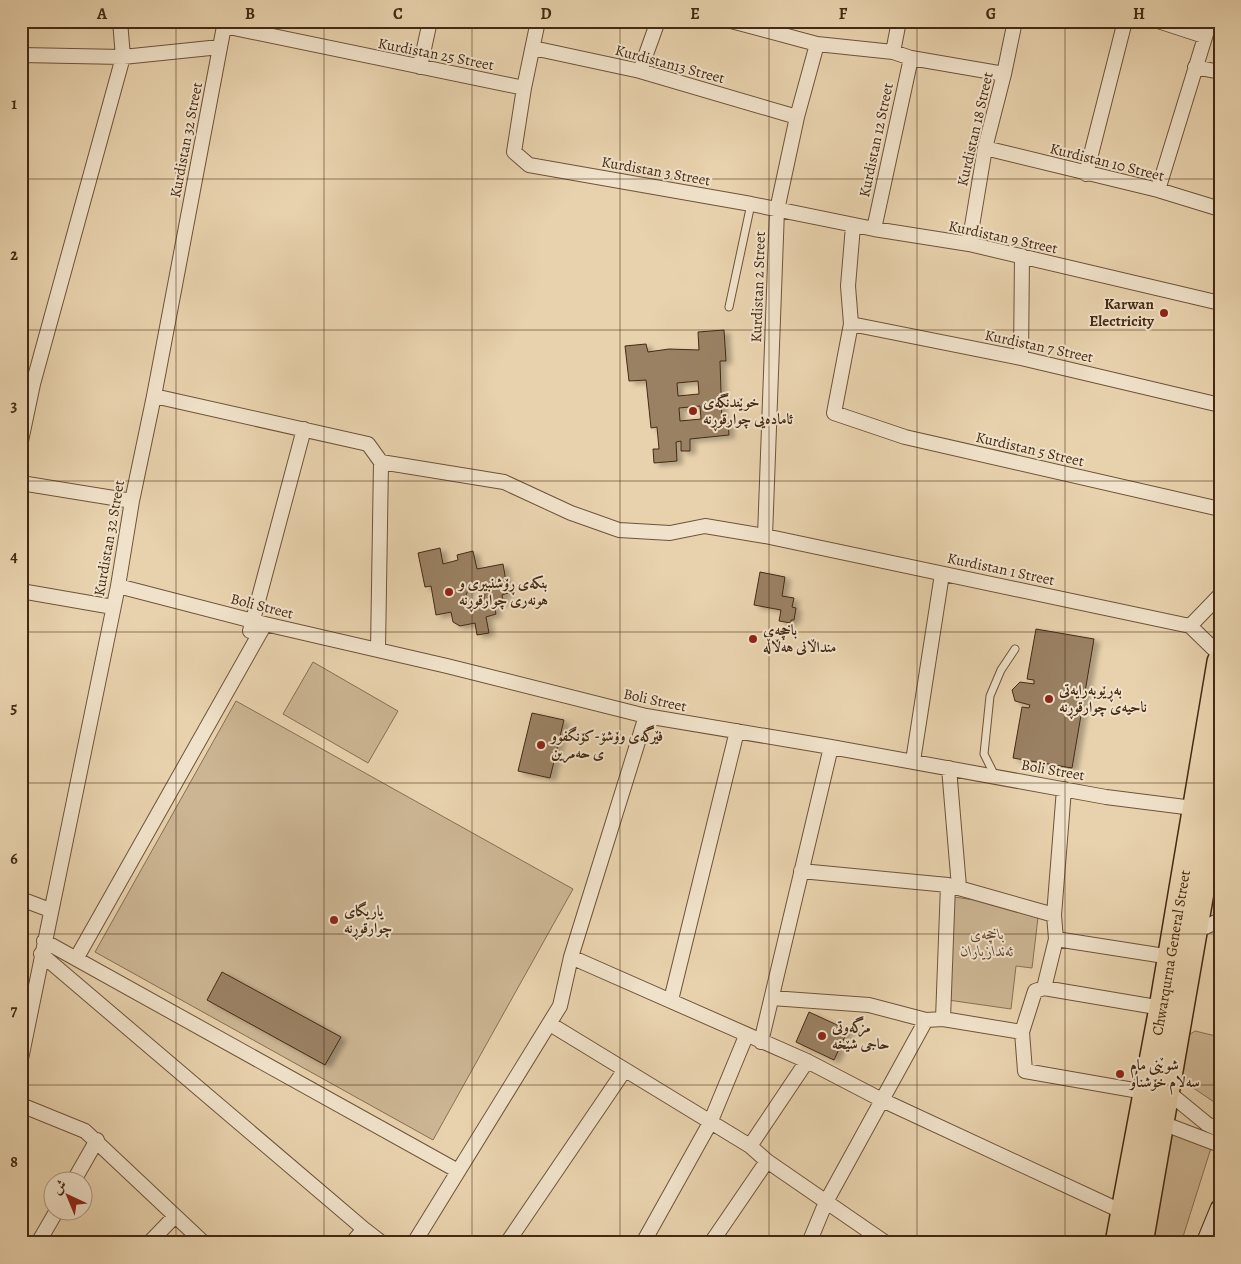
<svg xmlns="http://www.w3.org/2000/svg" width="1241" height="1264" font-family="Alegreya,Amiri,serif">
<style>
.green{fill:#ccb593;stroke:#886f53}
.building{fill:#9a8163;stroke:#452913;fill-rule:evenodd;filter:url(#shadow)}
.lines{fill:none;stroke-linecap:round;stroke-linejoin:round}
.lane-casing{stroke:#6e533a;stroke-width:9}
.street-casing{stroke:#6e533a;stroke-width:16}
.secondary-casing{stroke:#452913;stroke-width:21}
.highway-casing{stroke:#452913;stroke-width:28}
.lane{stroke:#f0e2ca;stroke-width:7}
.street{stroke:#f0e2ca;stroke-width:14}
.secondary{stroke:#f0e2ca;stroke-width:19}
.highway{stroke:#e8d2ad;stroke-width:25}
.grid{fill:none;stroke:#452913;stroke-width:1;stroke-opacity:0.55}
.poi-dot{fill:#8f2418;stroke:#f0e2ca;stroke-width:2}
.labels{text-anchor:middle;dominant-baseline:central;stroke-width:4;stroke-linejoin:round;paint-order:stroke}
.street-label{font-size:15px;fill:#452913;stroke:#f0e2ca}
.poi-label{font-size:15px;font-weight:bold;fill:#452913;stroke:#f0e2ca;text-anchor:start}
.park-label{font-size:15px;font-style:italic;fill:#60452d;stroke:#f0e2ca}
.neatline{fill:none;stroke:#452913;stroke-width:2}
.grid-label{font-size:16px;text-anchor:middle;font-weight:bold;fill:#452913}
</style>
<defs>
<filter id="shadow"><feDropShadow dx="5.5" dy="3" stdDeviation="2.5" flood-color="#0004"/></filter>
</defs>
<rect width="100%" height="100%" fill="#e8d2ad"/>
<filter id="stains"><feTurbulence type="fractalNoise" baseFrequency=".004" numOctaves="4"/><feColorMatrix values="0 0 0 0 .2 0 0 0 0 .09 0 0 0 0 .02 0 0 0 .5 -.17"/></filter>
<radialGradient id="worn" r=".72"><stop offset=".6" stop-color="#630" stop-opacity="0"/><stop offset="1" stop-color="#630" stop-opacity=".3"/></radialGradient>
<path class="green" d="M313,662L398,711L368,763L283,714Z
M236,701L573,889L433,1140L95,952Z
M954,897L1039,909L1032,968L1016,966L1011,1009L941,999Z
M1195,1031L1220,1037V1106L1180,1079L1187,1036Z
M1169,1133L1211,1148L1181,1243H1149Z"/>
<path class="building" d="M724,330L726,361H720L722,422L728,421L729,435L690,439V451H681V441L676,442L677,461L654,463L653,449H659L657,427L651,428L646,380L629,381L625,346L646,344L648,352L669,349L699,350L698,332ZM698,381L699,394L678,396L677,383ZM700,406L701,419L680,421L679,408Z
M440,548L443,564L458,560L457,555L473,551L477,569L503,564L508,593L502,595L503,602L494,604L496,614L486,617L489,633L477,635L475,623L460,626L453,622L451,612L436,615L431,586L425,587L418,553ZM475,586L481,588L485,594L483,602L476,605L468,602L466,595L469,588Z
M760,572L785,577L782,596L794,598L792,607L796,608L794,620H791V623L779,621L781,610L754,605Z
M1036,629L1094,639L1072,768L1013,758L1022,707L1029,708L1030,705L1015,701L1012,690L1020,682L1034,684V680L1027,679Z
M532,713L564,720L550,778L518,771Z
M222,972L341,1037L325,1065L207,1000Z
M809,1012L848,1030L834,1060L796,1042Z"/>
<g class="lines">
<defs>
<path id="lane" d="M729,307L751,204
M995,776L984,754L990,696L1001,670L1015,649"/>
<path id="street" d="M538,21L524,88L514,152L529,165L751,204L874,229L969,244L1220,303
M731,21L817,44L893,52L911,58L1004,74
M1158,21L1204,36
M224,26L524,88
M533,48L640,71L797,117
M893,52L899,21
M21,55L123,57L220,47
M420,67L430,21
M1195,67L1220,72
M640,71L658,21
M985,148L1158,190L1220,209
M1086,174L1125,21
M1158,190L1210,21
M853,226L848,286L851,324L834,413L905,437L1220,509
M874,229L911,58
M969,244L985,148L1004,74L1015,21
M851,324L1021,358L1220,405
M1021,358L1022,256
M154,396L368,444L381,462L378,650
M21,441L33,384L123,57L120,21
M381,462L504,482L571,513L619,530L670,533L705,526L765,536L1190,626L1220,655
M21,483L132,501
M765,536L777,210L797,117L817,44
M118,586L265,624L447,666L646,716L831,747L1106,797L1193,808
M21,591L113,607
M1190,626L1220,595
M250,631L304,429
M913,761L942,574
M949,768L959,887
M801,871L948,885L1054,915
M21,899L50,910
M1195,932L1220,920
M1056,939L1171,957
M44,941L458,1171
M41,954L364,1229
M571,957L807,1061L882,1100L1123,1212
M76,959L265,624
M1044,988L1056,939L1054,915L1064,789
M772,998L869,1005L926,1020L943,1019L948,885
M671,1000L737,731
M943,1019L1022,1032
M550,1024L750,1146L767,1161L886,1243
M761,1042L831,747
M21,1059L118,586L132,501L154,396L225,21
M1145,1092L1025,1071L1022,1032L1035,991L1044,988L1162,1008
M1168,1092L1207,1124L1220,1130
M21,1105L85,1131L204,1243
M1162,1123L1220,1145
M750,1146L807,1061
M73,1182L97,1140
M38,1243L56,1212
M149,1243L175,1216
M352,1243L364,1229L382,1243
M414,1243L560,1006L571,957L646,716
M507,1243L624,1071
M643,1243L710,1123L746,1036
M711,1243L767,1161
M809,1243L826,1202L926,1020"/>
<path id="secondary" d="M1206,1243L1220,1209"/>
<g id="highway">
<path id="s1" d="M1118,1243L1162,1008L1220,662"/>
<path d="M1140,1243L1220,783"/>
</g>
</defs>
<use href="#lane" class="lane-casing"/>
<use href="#street" class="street-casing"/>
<use href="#secondary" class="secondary-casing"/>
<use href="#highway" class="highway-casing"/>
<use href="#lane" class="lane"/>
<use href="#street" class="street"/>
<use href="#secondary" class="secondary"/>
<use href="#highway" class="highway"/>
</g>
<path class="grid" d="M176,21V1243M324,21V1243M472,21V1243M620,21V1243M769,21V1243M917,21V1243M1065,21V1243M21,179H1220M21,330H1220M21,481H1220M21,632H1220M21,783H1220M21,934H1220M21,1085H1220"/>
<g class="poi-dot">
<circle cx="1164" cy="313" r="5"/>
<circle cx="693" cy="411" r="5"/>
<circle cx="449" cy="592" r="5"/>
<circle cx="753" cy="639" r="5"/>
<circle cx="1049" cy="699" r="5"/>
<circle cx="541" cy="745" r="5"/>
<circle cx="334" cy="920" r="5"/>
<circle cx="822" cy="1036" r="5"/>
<circle cx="1120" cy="1074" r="5"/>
</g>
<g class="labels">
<g class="street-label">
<text transform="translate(436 54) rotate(11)">Kurdistan 25 Street</text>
<text transform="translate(670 64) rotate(15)">Kurdistan13 Street</text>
<text transform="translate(975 129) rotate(-77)">Kurdistan 18 Street</text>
<text transform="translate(186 140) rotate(-79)">Kurdistan 32 Street</text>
<text transform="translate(876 140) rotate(-78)">Kurdistan 12 Street</text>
<text transform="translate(1107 162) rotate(14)">Kurdistan 10 Street</text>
<text transform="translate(656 171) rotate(10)">Kurdistan 3 Street</text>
<text transform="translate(1003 237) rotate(12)">Kurdistan 9 Street</text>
<text transform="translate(758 287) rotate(-88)">Kurdistan 2 Street</text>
<text transform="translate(1039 346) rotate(12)">Kurdistan 7 Street</text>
<text transform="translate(1030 449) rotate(13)">Kurdistan 5 Street</text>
<text transform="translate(109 538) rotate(-80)">Kurdistan 32 Street</text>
<text transform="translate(1001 569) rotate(12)">Kurdistan 1 Street</text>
<text transform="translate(262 606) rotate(14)">Boli Street</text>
<text transform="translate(655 700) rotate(12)">Boli Street</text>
<text transform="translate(1053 770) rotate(10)">Boli Street</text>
<text stroke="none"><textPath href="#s1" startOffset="295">Chwarqurna General Street</textPath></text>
</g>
<g class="poi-label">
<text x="1154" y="304" text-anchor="end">Karwan<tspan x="1154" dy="17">Electricity</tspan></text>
<text x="703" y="402">خوێندنگەی<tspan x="703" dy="17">ئامادەیی چوارقوڕنە</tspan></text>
<text x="459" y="583">بنکەی ڕۆشنبیری و<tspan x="459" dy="17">هونەری چوارقوڕنە</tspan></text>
<text x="763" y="630">باخچەی<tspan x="763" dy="17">منداڵانی هەڵاڵە</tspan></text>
<text x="1059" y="690">بەڕێوبەرایەتی<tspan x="1059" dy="17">ناحیەی چوارقوڕنە</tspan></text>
<text x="551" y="736">فێرگەی وۆشۆ-کۆنگفوو<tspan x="551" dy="17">ی حەمرین</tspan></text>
<text x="344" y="911">یاریگای<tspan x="344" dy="17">چوارقوڕنە</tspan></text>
<text x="832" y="1027">مزگەوتی<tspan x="832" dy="17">حاجی شێخە</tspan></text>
<text x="1130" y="1065">شوێنی مام<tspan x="1130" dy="17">سەلام خۆشناو</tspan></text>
</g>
<g class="park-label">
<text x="987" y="934">باخچەی<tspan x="987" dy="17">ئەندازیاران</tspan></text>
</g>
</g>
<rect width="1241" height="1264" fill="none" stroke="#e8d2ad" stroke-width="55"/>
<g transform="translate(68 1196) rotate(316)"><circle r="24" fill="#f0e2ca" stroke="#ac9881"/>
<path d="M0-4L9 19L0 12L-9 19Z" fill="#8f2418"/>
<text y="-8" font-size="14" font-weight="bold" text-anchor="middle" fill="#452913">ش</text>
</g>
<rect x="28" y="28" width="1186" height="1208" class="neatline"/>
<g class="grid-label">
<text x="102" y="19">A</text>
<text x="250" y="19">B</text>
<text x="398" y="19">C</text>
<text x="546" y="19">D</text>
<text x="695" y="19">E</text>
<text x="843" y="19">F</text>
<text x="991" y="19">G</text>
<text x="1139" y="19">H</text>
<text x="14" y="109">1</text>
<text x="14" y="260">2</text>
<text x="14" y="411">3</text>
<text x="14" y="562">4</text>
<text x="14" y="713">5</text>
<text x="14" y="864">6</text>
<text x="14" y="1016">7</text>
<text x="14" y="1167">8</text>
</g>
<rect width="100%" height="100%" filter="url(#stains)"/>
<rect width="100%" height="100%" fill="url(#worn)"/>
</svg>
